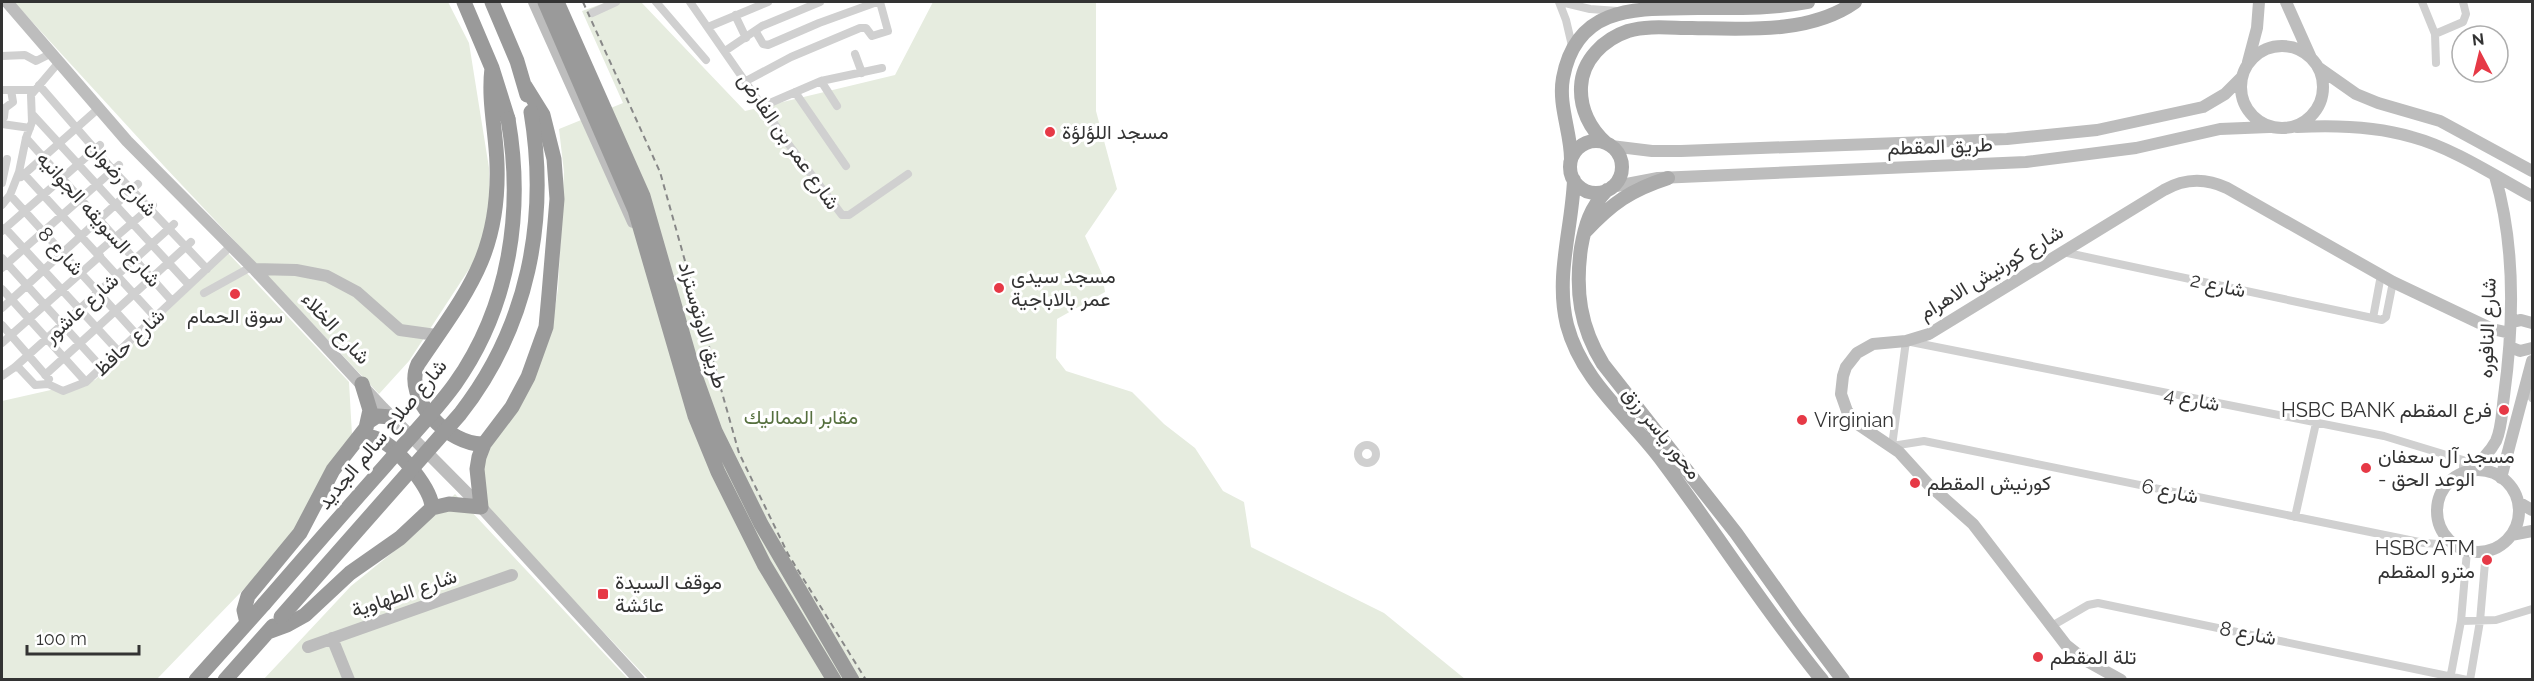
<svg xmlns="http://www.w3.org/2000/svg" width="2534" height="681" font-family="Raleway,Vazirmatn,sans-serif">
<style>
.green{fill:#e6ecdf}
.lines{fill:none;stroke-linecap:round;stroke-linejoin:round}
.street{stroke:#d0d0d0;stroke-width:8}
.secondary{stroke:#bdbdbd;stroke-width:12}
.primary{stroke:#ababab;stroke-width:14}
.highway{stroke:#9a9a9a;stroke-width:15}
.rail{stroke:#888;stroke-width:2;stroke-dasharray:6 4.5;stroke-linecap:butt}
.highway-bridge{stroke:#9a9a9a;stroke-width:15}
.poi-dot{fill:#e63946;stroke:#fff;stroke-width:2}
.labels{text-anchor:middle;dominant-baseline:central;stroke-width:6;stroke-linejoin:round;paint-order:stroke}
.poi-label{font-size:20px;fill:#333;stroke:#fff;text-anchor:start}
.street-label{font-size:20px;fill:#333;stroke:#fff}
.park-label{font-size:20px;fill:#56703f;stroke:#fff}
</style>
<rect width="100%" height="100%" fill="#fff"/>
<path class="green" d="M14,2H448L469,43L489,168L490,208L477,257L409,361L379,394L164,166Z
M607,2H641L745,111L895,75L933,2H1096V111L1117,189L1085,236L1102,274L1105,292L1057,319L1056,358L1066,371L1132,392L1164,424L1195,448L1223,491L1244,502L1251,547L1384,613L1465,679H648L472,493L486,454L536,373L551,332L558,289L564,172L559,129L623,103L582,11Z
M228,253L349,382L352,435L335,456L306,513L274,558L157,679H2V401L95,380Z
M455,494L628,679L263,680L351,586L413,536Z"/>
<g class="lines">
<path class="street" d="M656,2L706,60
M690,2L792,149L842,215H849L908,174
M1559,2L1566,20L1573,50
M1561,2L1590,9L1618,11
M2422,2L2435,34L2436,63
M592,13L616,2
M735,15L746,38
M708,27L768,2
M756,32L763,44L768,45L819,23L877,2
M2435,34L2463,22L2466,14L2463,2
M725,51L762,26L820,2
M855,54L862,73
M2,56L25,55L36,61L52,53
M746,81L791,57L860,28H866L872,36L888,31L880,2
M821,81L837,106
M39,85L113,170L207,269
M2,90H34
M795,92L846,166
M763,106L821,81L882,68
M33,115L189,285
M4,117L5,108L13,102L11,90
M2,124L30,128
M26,138L172,301
M24,174L155,317
M21,177L99,108
M2,183L7,159
M10,195L137,335
M2,205L10,195L19,172L26,138L32,122L31,95L59,62
M5,228L119,352
M2,231L100,145
M2063,252L2382,320L2386,317L2393,282
M97,253L153,205
M2,258L102,368
M2,268L119,165
M2,289L86,382
M204,293L251,267
M2,308L138,184
M2373,318L2381,275
M2,325L49,379
M2,343L100,256
M15,367L19,368L35,385L48,384L63,391L86,382L231,246
M45,375L191,242
M2,376L15,367L174,224
M2527,389L2532,398
M1358 454a9 9 0 1 1 18 0a9 9 0 1 1-18 0Z
M2295,517L2316,423
M2447,538L2438,544L2424,543L1924,441L1892,446L1906,341L2384,436L2463,460V473
M2461,621L2496,620L2532,609
M2050,627L2088,605L2098,603L2467,680
M2451,674L2461,621L2467,551
M2470,680L2480,621L2486,551"/>
<path class="secondary" d="M7,2L127,141L254,269L383,408L481,507L639,680
M534,2L633,222
M2286,2L2311,58
M2241 87a41 41 0 1 1 82 0a41 41 0 1 1-82 0Z
M2248,62L2257,28L2259,2
M2319,68L2356,94L2378,103L2440,121L2532,171
M2297,127C2335,125 2375,126 2412,137C2453,148 2495,176 2532,196
M1611,146L1652,151H1681L2007,139L2097,130L2203,107L2225,94L2241,78
M1611,187L1658,178L2026,162L2136,148L2220,129L2269,127
M254,269L296,270L327,276L357,292L400,330L436,335
M2511,322L2521,320L2532,323
M2510,347L2520,351L2532,348
M2437 511a41 41 0 1 1 82 0a41 41 0 1 1-82 0Z
M2468,472C2479,462 2489,454 2496,441C2502,428 2502,410 2504,396C2514,323 2516,247 2495,176
M2501,478L2532,361
M2518,502L2532,510
M2511,535L2532,531
M332,638L349,680
M308,647L512,575
M2121,680L2085,660L2066,645L1973,524L1928,484L1899,452L1859,425L1847,411L1841,394L1843,376L1846,367L1857,353L1873,344L1906,341L1929,334L2164,190C2185,178 2206,178 2227,188L2393,282L2492,329L2510,333"/>
<path class="primary" d="M1570 167a26 26 0 1 1 52 0a26 26 0 1 1-52 0Z
M1606,143C1590,129 1580,109 1581,87C1582,60 1604,39 1628,31C1648,25 1671,28 1692,28C1745,29 1810,34 1855,2
M1571,159C1571,132 1558,105 1563,78C1577,3 1640,9 1698,8C1735,8 1773,9 1808,2
M1574,180C1572,229 1555,276 1567,325C1582,382 1630,417 1663,462C1717,534 1765,610 1822,680
M1607,190C1590,208 1585,225 1581,248C1575,291 1580,327 1603,364L1736,533L1798,620L1843,680
M1585,232C1612,203 1631,190 1668,178"/>
<path class="highway" d="M464,2L492,68L508,119
M492,2L517,61L527,95
M545,2L635,210L695,416L718,472L764,564L834,680
M557,2L643,196L693,370L715,431L761,524L852,680
M368,422L377,416L392,417
M361,435C369,436 377,438 384,442C400,452 432,489 432,508
M484,444C450,446 402,399 418,364C466,293 500,255 497,164C496,131 488,101 492,68
M247,623L244,610L248,596L300,533L333,470L366,428L370,410L362,384
M268,632L287,625L305,615L350,573L400,538L432,508L449,504L481,507L477,469L479,457L484,444L512,407L528,377L546,327L549,294L557,199L554,159L543,115L525,86
M196,680L264,604
M225,680L273,626"/>
<path class="rail" d="M583,2L660,172L739,453L788,554L866,680"/>
<path class="highway-bridge" d="M264,604C304,558 344,512 384,467C408,439 434,413 455,384C510,306 524,211 508,119
M281,617L460,414C528,327 549,220 531,112"/>
</g>
<g class="poi-dot">
<circle cx="1050" cy="132" r="6"/>
<circle cx="999" cy="288" r="6"/>
<circle cx="235" cy="294" r="6"/>
<circle cx="2504" cy="410" r="6"/>
<circle cx="1802" cy="420" r="6"/>
<circle cx="2366" cy="468" r="6"/>
<circle cx="1915" cy="483" r="6"/>
<circle cx="2487" cy="560" r="6"/>
<rect x="597" y="588" width="12" height="12" rx="3"/>
<circle cx="2038" cy="657" r="6"/>
</g>
<g class="labels">
<g class="poi-label">
<text x="1062" y="132">مسجد اللؤلؤة</text>
<text x="1011" y="276">مسجد سيدى<tspan x="1011" dy="23">عمر بالاباجية</tspan></text>
<text x="235" y="316" text-anchor="middle">سوق الحمام</text>
<text x="2492" y="410" text-anchor="end">HSBC BANK فرع المقطم</text>
<text x="1814" y="420">Virginian</text>
<text x="2378" y="456">مسجد آل سعفان<tspan x="2378" dy="23">- الوعد الحق</tspan></text>
<text x="1927" y="483">كورنيش المقطم</text>
<text x="2475" y="548" text-anchor="end">HSBC ATM<tspan x="2475" dy="23">مترو المقطم</tspan></text>
<text x="615" y="582">موقف السيدة<tspan x="615" dy="23">عائشة</tspan></text>
<text x="2050" y="657">تلة المقطم</text>
</g>
<g class="street-label">
<text transform="translate(789 141) rotate(55)">شارع عمر بن الفارض</text>
<text transform="translate(1940 146) rotate(-2)">طريق المقطم</text>
<text transform="translate(122 178) rotate(48)">شارع رضوان</text>
<text transform="translate(99 219) rotate(48)">شارع السويقه الجوانيه</text>
<text transform="translate(61 251) rotate(48)">شارع 8</text>
<text transform="translate(1991 272) rotate(-31)">شارع كورنيش الاهرام</text>
<text transform="translate(2218 285) rotate(12)">شارع 2</text>
<text transform="translate(81 308) rotate(-42)">شارع عاشور</text>
<text transform="translate(703 325) rotate(74)">طريق الاوتوستراد</text>
<text transform="translate(336 328) rotate(47)">شارع الخلاء</text>
<text transform="translate(2487 328) rotate(-88)">شارع النافوره</text>
<text transform="translate(129 342) rotate(-43)">شارع حافظ</text>
<text transform="translate(2192 399) rotate(11)">شارع 4</text>
<text transform="translate(1662 433) rotate(51)">محور ياسر رزق</text>
<text transform="translate(382 434) rotate(-50)">شارع صلاح سالم الجديد</text>
<text transform="translate(2170 491) rotate(12)">شارع 6</text>
<text transform="translate(404 593) rotate(-19)">شارع الطهاوية</text>
<text transform="translate(2248 633) rotate(11)">شارع 8</text>
</g>
<g class="park-label">
<text x="801" y="417">مقابر المماليك</text>
</g>
</g>
<rect width="2534" height="681" fill="none" stroke="#333333" stroke-width="6"/>
<g transform="translate(2480 54) rotate(353)"><circle r="28" fill="#ffffff" stroke="#adadad" stroke-width="1.5"/>
<path d="M0-4.5L10 22L0 15L-10 22Z" fill="#e63946"/>
<text y="-9" font-size="16" font-weight="bold" text-anchor="middle" fill="#333333">N</text>
</g>
<path d="M27 645v9h112v-9" fill="none" stroke="#333333" stroke-width="3"/>
<text x="36" y="645" font-size="18" fill="#333333" stroke="#ffffff" stroke-width="4.5" paint-order="stroke">100 m</text>
</svg>
